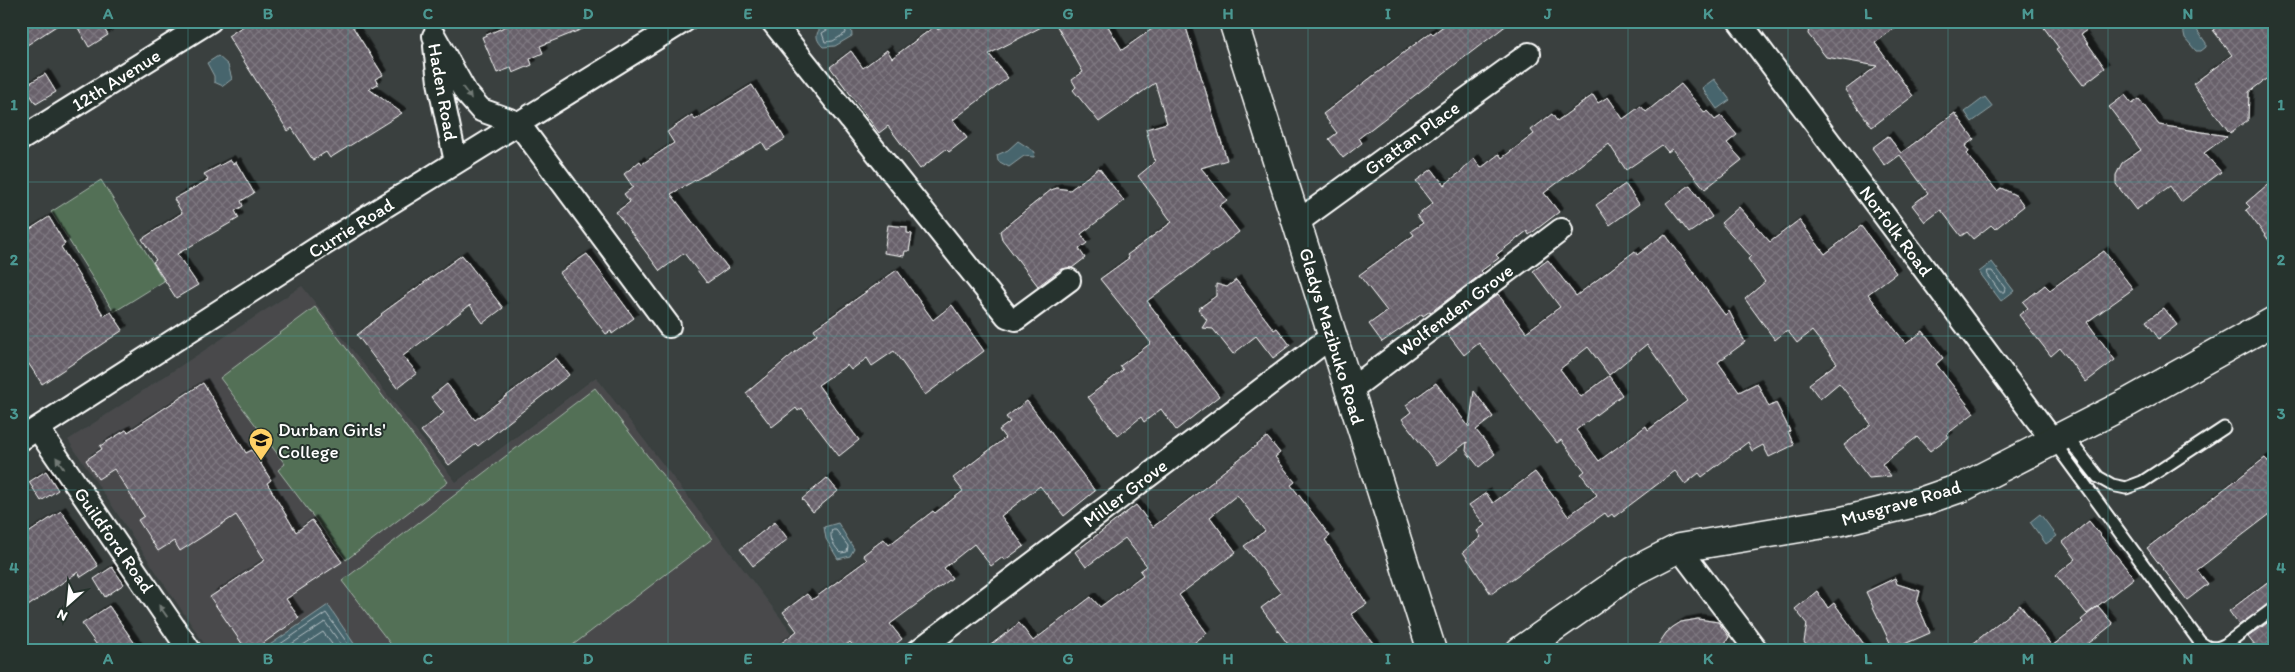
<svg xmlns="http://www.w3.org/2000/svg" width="2295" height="672" font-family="Itim,sans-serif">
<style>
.built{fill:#484a4c}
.pitch{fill:#526f57;stroke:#a8b7ab}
.water{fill:#47656d;stroke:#91a3a7}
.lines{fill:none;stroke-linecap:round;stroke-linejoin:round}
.shore{stroke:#b5c1c5;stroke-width:1}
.building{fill:url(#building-cross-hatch);stroke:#fff;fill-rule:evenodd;filter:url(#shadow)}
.lane-casing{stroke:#fff;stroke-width:15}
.street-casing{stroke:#fff;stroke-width:26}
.secondary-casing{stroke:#fff;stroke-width:31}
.lane{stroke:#26332d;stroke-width:11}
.street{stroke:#26332d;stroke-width:22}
.secondary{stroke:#26332d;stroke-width:28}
.oneway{fill:#727a76}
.grid{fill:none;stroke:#4b9892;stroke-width:1;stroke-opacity:0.55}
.labels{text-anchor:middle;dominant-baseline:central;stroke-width:4;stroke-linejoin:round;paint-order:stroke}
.street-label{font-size:19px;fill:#fff;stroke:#26332d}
.poi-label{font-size:19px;fill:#fff;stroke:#26332d;text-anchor:start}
.neatline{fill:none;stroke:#4b9892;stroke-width:2}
.grid-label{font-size:16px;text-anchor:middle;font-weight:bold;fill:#4b9892}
</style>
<defs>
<pattern id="building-cross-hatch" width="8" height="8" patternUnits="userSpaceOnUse" patternTransform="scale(1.25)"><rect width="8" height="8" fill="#67606a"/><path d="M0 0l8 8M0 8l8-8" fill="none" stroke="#7e7880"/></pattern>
<filter id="shadow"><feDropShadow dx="4.5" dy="-4.5" stdDeviation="0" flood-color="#0009"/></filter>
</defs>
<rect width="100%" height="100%" fill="#3a403f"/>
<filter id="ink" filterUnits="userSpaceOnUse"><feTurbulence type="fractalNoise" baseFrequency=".02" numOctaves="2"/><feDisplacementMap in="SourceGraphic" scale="10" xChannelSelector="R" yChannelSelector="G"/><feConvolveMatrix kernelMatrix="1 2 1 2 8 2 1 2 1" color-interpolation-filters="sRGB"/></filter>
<g filter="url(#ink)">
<path class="built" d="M302,286L456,482L596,377L806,651H209L68,440Z"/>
<path class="pitch" d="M101,180L164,281L114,312L51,212Z
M315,307L448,482L346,560L278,470L285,464L220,378Z
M595,388L712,539L565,651H396L342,581Z"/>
<path class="water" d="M833,21H848L851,25L852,36L835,46L823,47C810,34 820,27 833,21Z
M2187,21L2196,22L2194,26L2206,43V47L2201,51H2196L2185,38L2183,29Z
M218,56L228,65L232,79L223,86L214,82V76L207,63Z
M1714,79L1730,100L1717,109L1702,88Z
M1985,97L1993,107L1972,122L1965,112Z
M1018,141L1035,152L1034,157L1024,156L1009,167L998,161L997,155L1008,150Z
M1992,262L2014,291L2001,301L1979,272Z
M2040,514L2057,536L2046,544L2030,522Z
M838,523L854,549L850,556L838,559L826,539L824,527Z
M328,605L359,651H261Z"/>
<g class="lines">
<path class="shore" d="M833,21L832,27L822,33L825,42L833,41L846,33L844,21
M1988,271H1992L2005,288L2004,292H2000L1988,275Z
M832,530H836L848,546L847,552L841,553C835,548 828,537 832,530Z
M270,651L326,613L353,651
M281,651L325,622L346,651
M294,651L323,632L337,651"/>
</g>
<path class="building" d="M21,21H64L21,49Z
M74,21H99L108,35L89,47Z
M251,21H349L383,75L375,79L378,84L369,89L402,113L330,158L326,152L313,160L292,128L288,131L228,36Z
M518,21H600V22L540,46L543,53L530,59L532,65L513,73L511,68L497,73L482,37Z
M950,21H1053L989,54L1008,78L953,120L967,138L949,152L946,149L920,169L888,126L879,133L830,67L851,51L863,68L887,50L892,58L935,26L938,30Z
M1054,21H1105L1122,50L1152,29L1176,21H1184L1227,160L1201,168L1227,200L1219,206L1239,232L1147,301L1219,396L1176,430L1161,409L1144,422L1141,417L1118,436L1088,397L1123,370L1120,366L1151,343L1100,279L1129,258L1127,255L1172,222L1138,176L1155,162L1146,129L1167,123L1155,83L1099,122L1073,90L1076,87L1072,80L1083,72Z
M1450,21H1512L1359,138L1362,143L1343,158L1329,139L1337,133L1323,114L1431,32L1433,34Z
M1810,21H1904L1875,43L1913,96L1872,127L1845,90L1877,66L1826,57L1808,34Z
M2039,21H2100L2081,34L2105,68L2083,85L2056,50L2059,48Z
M2224,21H2274V73L2249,92L2248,120L2230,133L2193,84L2232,55L2213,30Z
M45,74L56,92L36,104L25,86Z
M1681,84L1705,113L1707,111L1715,120L1721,116L1737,135L1727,143L1742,160L1705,189L1672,149L1668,152L1662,145L1626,170L1609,144L1544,193L1559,212L1529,235L1527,231L1496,255L1499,258L1481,271L1483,273L1431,312L1430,311L1423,316L1422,314L1382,342L1369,324L1387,311L1359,275L1414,235L1411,231L1423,223L1417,216L1433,203L1416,181L1432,169L1444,185L1462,171L1474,158L1481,168L1499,154L1502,158L1534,134L1531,130L1552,114L1557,121L1593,95L1598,103L1608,97L1623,119L1641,106L1646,112Z
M752,85L785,139L767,150L762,142L671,194L728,268L707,283L684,253L660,271L616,212L630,202L624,194L633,187L624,174L640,161L642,164L674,143L667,132L692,115L695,120Z
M2125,95L2132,104L2139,99L2159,125L2227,136L2204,153L2221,172L2181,202L2170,186L2136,210L2116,184V175L2122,163L2141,150L2109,107Z
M1955,113L1974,139L1965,146L1969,152L1967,154L1997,191L2001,188L2017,196L2024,206L1995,229L1991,225L1973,239L1967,232L1961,236L1941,210L1925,222L1912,205L1928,193L1900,155L1885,166L1872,148L1888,136L1901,153Z
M230,160L233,164L236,162L254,193L241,201L243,206L235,211L239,218L177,254L198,285L176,298L153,262L156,260L142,239L182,213L174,199L208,180L204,174Z
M1099,168L1124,201L1081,234L1087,243L1079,249L1085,258L1072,268L1061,269L1038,286L1002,239L1000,231L1051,190L1057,188L1070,190Z
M2274,179V247L2246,210L2250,207L2246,203Z
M1625,184L1639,204L1610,225L1596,205Z
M1690,185L1712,217L1689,233L1666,203Z
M1739,207L1770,242L1799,220L1825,254L1861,226L1896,273L1868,294L1906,344L1923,331L1943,358L1936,364L1974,413L1947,434L1949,437L1930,451L1917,437L1882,464L1891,476L1869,478L1844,445L1871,424L1839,383L1820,399L1809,384L1837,363L1812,331L1797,343L1787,330L1775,340L1745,299L1765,282L1748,259L1751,256L1721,223Z
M49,217L65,244L61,247L104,316L111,312L123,330L42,384L21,352V235Z
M888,225L907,227V233L912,234L909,251H905L904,256L884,253Z
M1665,234L1725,315L1729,311L1745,342L1718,362L1739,392L1757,383L1769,407L1776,403L1790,431L1788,432L1794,445L1769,457L1763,445L1752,451L1748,442L1702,477L1699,473L1685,484L1675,471L1614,517L1612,514L1608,517L1605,513L1491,594L1463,552L1481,537L1477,531L1485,525L1469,505L1486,493L1493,503L1535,472L1568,516L1597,495L1581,474L1585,471L1561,440L1557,443L1479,343L1464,355L1447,333L1498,294L1526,332L1560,307L1533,271L1548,260L1576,296L1635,251L1637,255ZM1647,344L1687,401L1648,430L1646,426L1599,461L1576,430L1622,395L1609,376L1581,397L1560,369L1588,347L1609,375Z
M2104,251L2133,289L2087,322L2115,360L2086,382L2060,348L2051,356L2019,315L2028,308L2023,302L2045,285L2050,290Z
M587,254L634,318L612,334L611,331L606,334L559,273Z
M462,255L503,308L483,323L470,305L403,356L417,373L397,388L357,335L382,315L381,314Z
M897,270L933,320L952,305L984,351L925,395L894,351L872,366L867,358L851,370L847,365L818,385L859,440L839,456L802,408L798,411L796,408L772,427L746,393L817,334L814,329Z
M1236,280L1274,330L1277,328L1290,345L1273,358L1256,336L1233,354L1213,329L1202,328L1207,320L1198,309L1216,296V284L1227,287Z
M2164,308L2177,325L2159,339L2146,321Z
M556,358L569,375L478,446L476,444L449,465L421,431L444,413L431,397L447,384L475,420Z
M203,383L246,453L252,450L271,480L267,483L296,532L312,520L342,562L286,599L299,618L252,651H247L210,597L265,560L236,515L180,551L174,541L158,551L138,520L144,516L114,469L98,479L86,460L102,449L100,446L126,430L128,432Z
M1436,383L1469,427L1474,391L1493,417L1476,430L1495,454L1479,467L1466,451L1467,442L1437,465L1402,419L1411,412L1406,405Z
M1027,401L1095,491L1064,516L1040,486L1001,516L1024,546L1005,560L1003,557L991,566L974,544L944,568L952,578L890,624L902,639L887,651H857L850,642L839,651H771L797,631L783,612L807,594L812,600L867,560L863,555L884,539L889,545L933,511L935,513L963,491L953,478L1005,438L999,430L1010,422L1006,417Z
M1267,437L1280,453L1275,457L1295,482L1291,485L1330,536L1325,540L1367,604L1351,614L1379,651H1293L1261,608L1281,593L1244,546L1265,531L1237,495L1210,517L1236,552L1179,595L1207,633L1183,651H983L1019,623L1033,641L1091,597L1100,607L1143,575L1140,571L1147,566L1125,538L1086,567L1075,552L1136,505L1153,527L1215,480L1214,479Z
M2265,458L2274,468V511L2197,570L2208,584L2187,600L2147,548Z
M46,471L58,490L41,501L29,482Z
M827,478L838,491L813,512L802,499Z
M61,511L98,566L81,577L78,572L28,606L21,596V538Z
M2089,521L2134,578L2087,614L2056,575L2076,559L2063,542Z
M775,522L788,539L753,566L740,549Z
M112,567L124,584L105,597L94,579Z
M2274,577V601L2239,625L2229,611Z
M1895,578L1897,584L1920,591L1917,603L1930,633L1893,649L1866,592Z
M1817,591L1828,608L1834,603L1869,651H1810L1804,642L1807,624L1795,609Z
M2020,605L2052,646L2083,622L2081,620L2098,606L2113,624L2079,651H1964Z
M109,606L140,651H101L82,624Z
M2274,618V651H2259L2248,637Z
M1698,619L1718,622L1729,637L1720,651H1654L1666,633L1673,627L1681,622Z"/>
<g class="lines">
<defs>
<path id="lane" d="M2065,435L2098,477L2112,485L2126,488L2142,482L2224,428
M2053,441L2199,641C2208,649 2215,650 2226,644L2274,608"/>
<path id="street" d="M772,21L1007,316L1016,319L1069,280
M1739,21L2053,441
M434,36L466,93L481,110L518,123L669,326
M435,46L439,82L456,162
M21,139L210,21
M1296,223L1529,54
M1349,391L1561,230
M38,429L190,651
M21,439L327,242L684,21
M1679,548L1757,651
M918,651L1332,336"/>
<path id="secondary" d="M1233,21L1432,651
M1520,651L1634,571L1679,548L1842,521L1923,501L1963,487L2129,402L2274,321"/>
</defs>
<use href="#lane" class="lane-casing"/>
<use href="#street" class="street-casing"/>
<use href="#secondary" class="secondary-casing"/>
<use href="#lane" class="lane"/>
<use href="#street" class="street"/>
<use href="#secondary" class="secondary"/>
</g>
<defs><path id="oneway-solid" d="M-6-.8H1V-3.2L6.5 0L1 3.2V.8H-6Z" transform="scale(1.25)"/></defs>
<g class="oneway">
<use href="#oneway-solid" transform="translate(467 93) rotate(53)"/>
<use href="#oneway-solid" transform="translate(60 463) rotate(-125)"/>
<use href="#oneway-solid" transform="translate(163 611) rotate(-125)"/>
</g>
</g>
<path class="grid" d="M188,21V651M348,21V651M508,21V651M668,21V651M828,21V651M988,21V651M1148,21V651M1308,21V651M1468,21V651M1628,21V651M1788,21V651M1948,21V651M2108,21V651M21,182H2274M21,336H2274M21,490H2274"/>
<defs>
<symbol id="school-pin" viewBox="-11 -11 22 30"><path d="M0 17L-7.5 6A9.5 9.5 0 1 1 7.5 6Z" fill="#ffd166" stroke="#26332d"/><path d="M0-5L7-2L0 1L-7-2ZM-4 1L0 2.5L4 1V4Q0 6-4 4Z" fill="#111"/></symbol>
</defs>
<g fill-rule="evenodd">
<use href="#school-pin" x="247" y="426" width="28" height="38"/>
</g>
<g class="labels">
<g class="street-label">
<text transform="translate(116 80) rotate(-32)">12th Avenue</text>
<text transform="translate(443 92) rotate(80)">Haden Road</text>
<text transform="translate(1412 138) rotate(-36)">Grattan Place</text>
<text transform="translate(351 228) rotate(-32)">Currie Road</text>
<text transform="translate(1896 231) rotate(53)">Norfolk Road</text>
<text transform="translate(1455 310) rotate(-37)">Wolfenden Grove</text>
<text transform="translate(1332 336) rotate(73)">Gladys Mazibuko Road</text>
<text transform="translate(1125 493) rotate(-37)">Miller Grove</text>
<text transform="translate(1901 503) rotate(-16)">Musgrave Road</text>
<text transform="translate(114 540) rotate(55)">Guildford Road</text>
</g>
<g class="poi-label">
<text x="278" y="429">Durban Girls'<tspan x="278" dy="22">College</tspan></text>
</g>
</g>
<rect width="2295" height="672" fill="none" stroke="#26332d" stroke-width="55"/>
<g transform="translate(68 604) rotate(207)" stroke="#26332d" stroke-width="4" paint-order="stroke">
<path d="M0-4L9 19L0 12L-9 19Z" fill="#ffffff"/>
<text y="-8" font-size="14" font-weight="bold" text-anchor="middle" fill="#ffffff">N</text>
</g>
<rect x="28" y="28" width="2240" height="616" class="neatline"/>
<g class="grid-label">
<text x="108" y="19">A</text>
<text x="268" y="19">B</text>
<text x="428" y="19">C</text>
<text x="588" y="19">D</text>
<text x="748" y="19">E</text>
<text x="908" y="19">F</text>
<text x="1068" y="19">G</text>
<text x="1228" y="19">H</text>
<text x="1388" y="19">I</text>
<text x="1548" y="19">J</text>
<text x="1708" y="19">K</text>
<text x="1868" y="19">L</text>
<text x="2028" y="19">M</text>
<text x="2188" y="19">N</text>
<text x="14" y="110">1</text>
<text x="2281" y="110">1</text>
<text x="14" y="265">2</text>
<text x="2281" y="265">2</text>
<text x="14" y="419">3</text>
<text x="2281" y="419">3</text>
<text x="14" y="573">4</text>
<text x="2281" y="573">4</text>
<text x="108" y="664">A</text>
<text x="268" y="664">B</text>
<text x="428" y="664">C</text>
<text x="588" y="664">D</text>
<text x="748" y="664">E</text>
<text x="908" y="664">F</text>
<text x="1068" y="664">G</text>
<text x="1228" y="664">H</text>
<text x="1388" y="664">I</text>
<text x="1548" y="664">J</text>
<text x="1708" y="664">K</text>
<text x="1868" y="664">L</text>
<text x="2028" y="664">M</text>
<text x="2188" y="664">N</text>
</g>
</svg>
